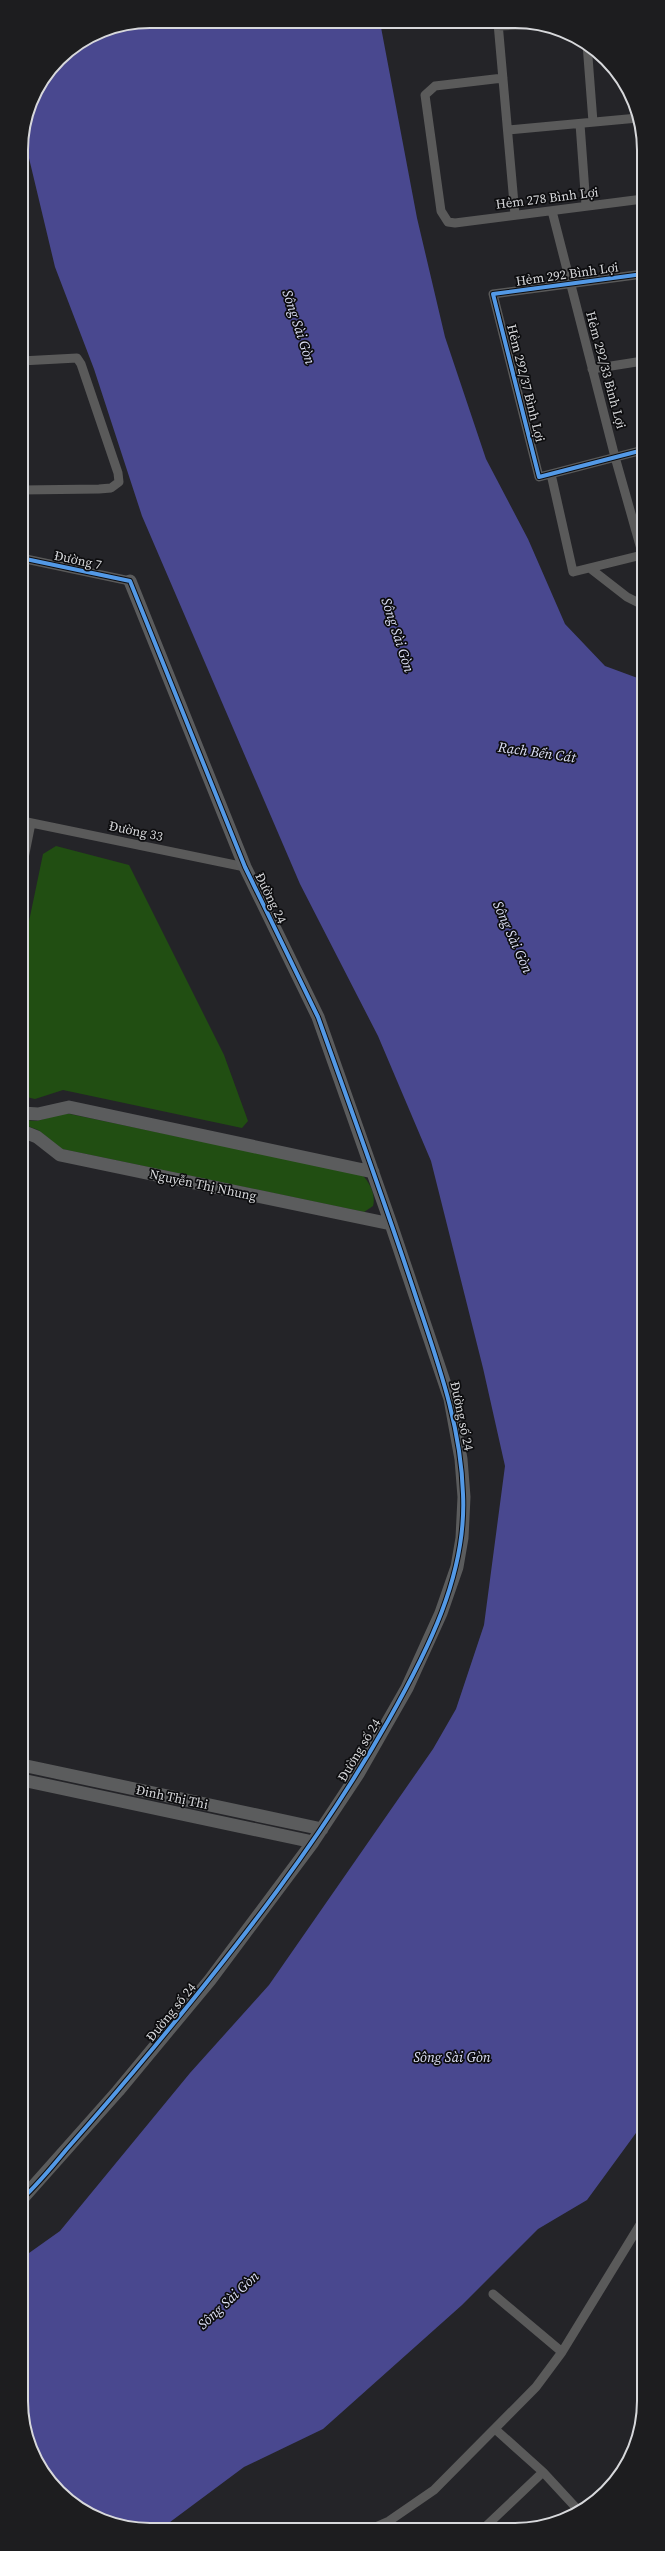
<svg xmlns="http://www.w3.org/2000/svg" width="665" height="2551" font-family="'Source Serif 4',serif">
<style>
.green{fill:#214e12}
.water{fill:#49488f}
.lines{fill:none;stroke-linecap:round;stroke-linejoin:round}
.street{stroke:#5a5a5a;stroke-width:9}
.secondary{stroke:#5b5c5d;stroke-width:13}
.cycleway-casing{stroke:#0d0d0f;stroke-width:6}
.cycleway{stroke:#5399e6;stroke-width:4}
.labels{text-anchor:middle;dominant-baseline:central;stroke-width:3.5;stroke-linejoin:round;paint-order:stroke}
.street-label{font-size:13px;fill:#d7d8db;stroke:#0d0d0f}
.water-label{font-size:14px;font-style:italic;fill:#dee1f7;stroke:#0d0d0f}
.rim{fill:none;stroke:#d7d8db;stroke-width:2}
</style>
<rect width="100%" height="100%" fill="#242428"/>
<path class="green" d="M56,846L129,865L224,1055L248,1121L242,1128L63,1090L35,1099L22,1096V955L43,854Z
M61,1114H70L362,1175C370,1182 376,1196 373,1206L364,1212L62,1149L38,1130L22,1124V1120L37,1121Z"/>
<path class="water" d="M150,21L380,22L417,218L445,337L486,459L528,539L565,624L605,666L643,680L644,2122L587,2200L538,2229L462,2305L323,2429L244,2467L162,2528L124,2527L86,2513L53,2486L34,2458L22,2418V2258L60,2231L190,2073L269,1985L433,1749L456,1709L484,1625L505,1466L483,1368L431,1161L378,1036L300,884L142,516L94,369L55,267L23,133L31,100L59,59L101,31Z"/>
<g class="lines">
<path class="street" d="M498,23L515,215
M498,26L539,24
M587,44L593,122
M503,78L435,86L425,95L441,211L448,222L455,223L643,199
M580,124L586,206
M508,130L638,118
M552,211L615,457L643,556
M643,274L493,294L539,477L643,450
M21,361L77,358L81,364L118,473L119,482L111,488L99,489L22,490
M592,369L643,361
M551,474L573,572L642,555
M21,558L130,581
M591,569L627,597L643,605
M22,821L245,867
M22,868L31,823
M493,2294L562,2352
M495,2429L543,2472L579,2511
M373,2528L389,2521L434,2490L536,2387L562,2352L644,2218
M483,2529L543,2472"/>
<path class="secondary" d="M22,1113L38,1114L69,1107L373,1172
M22,1131L37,1137L60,1155L391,1224
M22,1765L322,1829
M22,1780L313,1842
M22,2199L118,2091L210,1980L313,1842L358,1774L407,1688L441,1613L457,1567L462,1538L464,1497L461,1459L450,1399L391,1224L318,1017L245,867L130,581"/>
<defs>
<path id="cycleway" d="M643,274L493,294L539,477L643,450
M21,558L130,581L245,867L318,1017L332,1056C360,1134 388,1212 414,1291C436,1358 461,1423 463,1494C467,1575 427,1652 388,1721C322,1838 240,1943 155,2046C126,2081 96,2116 66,2150C52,2167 38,2184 22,2199"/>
</defs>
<use href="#cycleway" class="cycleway-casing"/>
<use href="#cycleway" class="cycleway"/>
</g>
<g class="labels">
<g class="street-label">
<text transform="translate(547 198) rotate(-7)">Hẻm 278 Bình Lợi</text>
<text transform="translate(567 274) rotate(-8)">Hẻm 292 Bình Lợi</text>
<text transform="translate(606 370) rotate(75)">Hẻm 292/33 Bình Lợi</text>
<text transform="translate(526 383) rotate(76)">Hẻm 292/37 Bình Lợi</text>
<text transform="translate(78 560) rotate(12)">Đường 7</text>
<text transform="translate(136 831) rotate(12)">Đường 33</text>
<text transform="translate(271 898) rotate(64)">Đường 24</text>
<text transform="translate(203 1185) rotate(12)">Nguyễn Thị Nhung</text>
<text transform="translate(462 1416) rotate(78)">Đường số 24</text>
<text transform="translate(359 1750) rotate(-59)">Đường số 24</text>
<text transform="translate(172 1797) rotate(12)">Đinh Thị Thi</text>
<text transform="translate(171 2012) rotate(-51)">Đường số 24</text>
</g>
<g class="water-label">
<text transform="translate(299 327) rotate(72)">Sông Sài Gòn</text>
<text transform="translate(398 635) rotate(72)">Sông Sài Gòn</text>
<text transform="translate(537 752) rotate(8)">Rạch Bến Cát</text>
<text transform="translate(513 937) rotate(66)">Sông Sài Gòn</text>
<text x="452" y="2057">Sông Sài Gòn</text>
<text transform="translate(228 2300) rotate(-43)">Sông Sài Gòn</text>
</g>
</g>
<path d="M0 0H665V2551H0ZM150 28H515A122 122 0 0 1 637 150V2401A122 122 0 0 1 515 2523H150A122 122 0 0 1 28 2401V150A122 122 0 0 1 150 28Z" fill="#1d1d1f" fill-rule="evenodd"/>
<path class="rim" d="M150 28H515A122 122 0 0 1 637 150V2401A122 122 0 0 1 515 2523H150A122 122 0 0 1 28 2401V150A122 122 0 0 1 150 28Z"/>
</svg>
